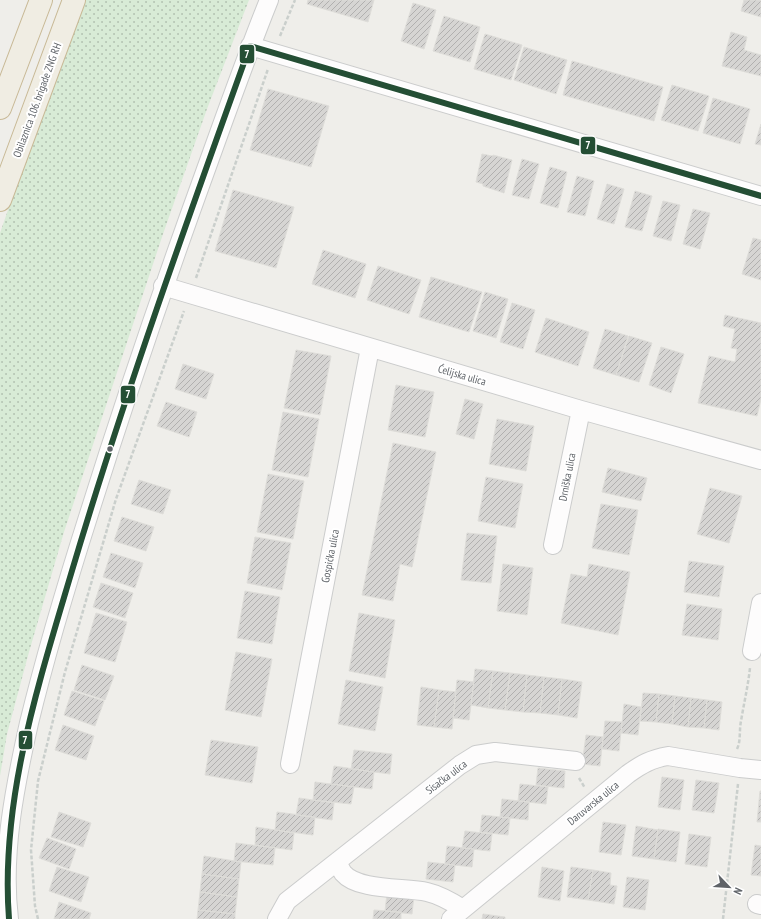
<svg xmlns="http://www.w3.org/2000/svg" width="761" height="919" font-family="'PT Sans Narrow',sans-serif">
<style>
.green{fill:url(#green-dots)}
.building{fill:url(#building-hatch);stroke:#deddd9}
.lines{fill:none;stroke-linecap:round;stroke-linejoin:round}
.street-casing{stroke:#cbcccc;stroke-width:20}
.highway-casing{stroke:#c8b996;stroke-width:24}
.path{stroke:#cacfcc;stroke-width:2.5;stroke-dasharray:4 2;stroke-linecap:butt}
.street{stroke:#fdfcfc;stroke-width:18}
.highway{stroke:#f0ede3;stroke-width:22}
.bus-1-casing{stroke:#fff;stroke-width:9}
.bus-1{stroke:#244e34;stroke-width:6}
.bus-dot{fill:#5f6368;stroke:#fff;stroke-width:1.5}
.labels{text-anchor:middle;dominant-baseline:central;stroke-width:4;stroke-linejoin:round;paint-order:stroke}
.street-label{font-size:11px;fill:#5f6368;stroke:#fff}
.line-badge{stroke:#fff;stroke-width:1.5}
.badge-label{font-size:11px;text-anchor:middle;font-weight:bold;fill:#fff}
</style>
<defs>
<pattern id="green-dots" width="8" height="8" patternUnits="userSpaceOnUse"><rect width="8" height="8" fill="#d8ebd6"/><path d="M2 2h.1M6 6h.1" fill="none" stroke="#b2c2b1" stroke-width="1.8" stroke-linecap="round"/></pattern>
<pattern id="building-hatch" width="6" height="6" patternUnits="userSpaceOnUse"><rect width="6" height="6" fill="#d6d5d3"/><path d="M-1 1l2-2M0 6l6-6M5 7l2-2" fill="none" stroke="#b1b0af"/></pattern>
</defs>
<rect width="100%" height="100%" fill="#efeeea"/>
<path class="green" d="M84,0H249L207,109L163,234L64,532L29,652L7,734L0,776V233L51,86Z"/>
<path class="building" d="M308,0H374L368,22L307,4Z
M744,0H761V17L741,11Z
M413,3L436,10L424,49L401,41Z
M444,16L480,27L470,62L433,51Z
M731,32L747,37L744,50L761,55V76L722,66Z
M485,34L522,45L511,80L474,69Z
M524,47L567,60L556,94L514,80Z
M572,61L663,87L654,121L563,95Z
M672,85L709,96L698,131L661,120Z
M268,89L329,106L311,167L250,150Z
M713,98L750,109L740,144L703,133Z
M761,124V145L755,144Z
M482,154L492,156L493,155L512,160L504,193L483,186V184L476,182Z
M522,159L539,164L529,199L512,195Z
M550,167L567,172L558,208L540,203Z
M577,176L594,181L585,216L567,212Z
M607,184L624,189L614,224L597,219Z
M233,190L294,207L276,268L215,251Z
M635,191L652,196L642,231L625,227Z
M663,201L680,205L671,241L653,236Z
M693,209L710,213L700,249L683,244Z
M753,238L761,240V280L742,274Z
M323,250L366,264L355,298L312,284Z
M378,266L421,280L409,314L367,300Z
M431,277L482,292L469,332L419,317Z
M485,292L508,299L496,338L473,331Z
M512,303L535,310L523,349L500,342Z
M725,315L761,323V399L757,416L698,403L709,356L735,362L737,349L731,348L735,329L723,326Z
M546,318L589,332L578,366L535,352Z
M605,329L628,336L616,375L593,368Z
M629,336L652,343L639,382L616,375Z
M661,347L684,354L671,393L649,385Z
M296,350L331,356L320,415L284,408Z
M183,364L214,374L206,399L175,389Z
M396,385L434,392L425,437L388,430Z
M465,399L483,404L474,439L456,434Z
M166,402L197,412L189,437L157,426Z
M283,412L319,419L308,477L272,470Z
M497,419L534,426L526,471L489,464Z
M393,443L436,452L412,567L400,564L393,601L362,595Z
M608,468L647,478L641,501L602,492Z
M268,474L304,481L293,539L257,532Z
M486,477L523,484L515,528L478,521Z
M139,480L171,490L163,514L131,504Z
M710,488L742,496L729,543L697,534Z
M601,504L638,510L629,555L592,548Z
M122,517L154,527L146,551L114,541Z
M467,533L497,536L491,583L461,580Z
M255,537L291,543L282,590L247,583Z
M111,553L143,563L135,588L103,577Z
M689,561L724,566L719,597L684,592Z
M503,564L533,568L527,615L497,611Z
M589,564L630,572L618,635L561,623L571,574L587,577Z
M101,583L133,593L125,618L93,607Z
M245,591L280,597L272,644L237,638Z
M687,604L722,609L718,640L682,635Z
M96,613L127,622L115,662L84,653Z
M359,613L395,620L385,678L349,671Z
M236,652L272,659L261,717L225,710Z
M82,665L114,676L105,700L74,690Z
M475,669L493,671L488,708L471,705Z
M493,671L510,673L505,710L488,708Z
M510,673L527,675L523,712L505,710Z
M527,675L544,677L540,713L523,712Z
M544,677L562,679L558,715L540,713Z
M562,679L582,682L577,718L558,715Z
M346,680L383,687L375,731L338,724Z
M457,680L474,682L469,720L453,718Z
M421,687L439,690L434,727L417,725Z
M439,690L456,692L452,729L434,727Z
M72,691L104,701L95,726L64,715Z
M643,693L659,694L656,722L640,721Z
M659,694L675,696L672,724L656,722Z
M675,696L691,698L688,727L672,724Z
M691,698L707,700L704,728L688,727Z
M707,700L722,702L719,730L704,728Z
M624,704L641,707L638,735L621,733Z
M605,721L622,722L619,751L602,749Z
M63,725L94,736L86,760L55,750Z
M586,735L603,737L600,766L582,764Z
M211,740L258,747L252,783L205,775Z
M354,750L392,754L390,774L351,769Z
M334,766L374,772L372,789L331,784Z
M538,768L565,771L564,788L536,785Z
M662,777L684,780L680,810L658,807Z
M696,780L719,783L714,813L692,810Z
M315,782L354,787L351,804L313,800Z
M520,784L548,787L546,804L518,801Z
M760,791H761V822H757Z
M299,798L334,803L332,820L296,815Z
M502,799L529,802L528,820L500,817Z
M59,812L91,823L83,847L51,837Z
M277,812L315,817L313,835L275,830Z
M482,815L510,818L508,835L480,832Z
M603,822L626,825L621,855L599,852Z
M636,826L658,830L654,859L632,856Z
M256,827L294,833L292,850L255,845Z
M658,829L680,832L676,862L654,859Z
M465,831L492,834L490,851L462,848Z
M689,834L711,837L707,867L685,864Z
M47,838L76,849L69,869L39,858Z
M236,843L275,848L273,865L234,861Z
M755,845L761,846V876L751,875Z
M447,846L474,849L472,867L445,864Z
M204,856L241,862L239,879L202,874Z
M428,862L455,865L453,882L426,879Z
M57,867L89,877L81,902L49,891Z
M542,867L564,871L560,901L538,897Z
M571,867L593,870L588,900L567,897Z
M593,870L611,873L610,885L617,886L614,904L588,900Z
M202,874L239,879L237,897L200,892Z
M627,877L649,880L645,910L623,907Z
M200,892L237,897L235,914L198,910Z
M387,894L414,896L412,914L385,911Z
M59,902L91,913L89,919H54Z
M198,910L235,914V919H197Z
M374,910L401,912V919H373Z
M483,914L505,917V919H482Z"/>
<g class="lines">
<defs>
<path id="street" d="M250,46L761,196
M163,286L581,410L761,460
M553,545L581,410
M752,651L761,603
M290,764L370,348
M337,862C339,865 341,870 343,873C358,891 405,887 427,892C440,895 452,902 463,909
M757,904L761,905
M9,919C1,854 15,786 29,723C46,653 67,583 89,514C125,399 164,285 205,172C226,114 246,57 269,0
M277,919L287,901L460,765L476,755L495,752L576,761
M451,919L628,774C642,764 651,759 668,756L740,768L761,770"/>
<path id="highway" d="M0,108L41,0
M0,200L74,0"/>
</defs>
<use href="#street" class="street-casing"/>
<use href="#highway" class="highway-casing"/>
<path class="path" d="M280,36L295,0
M196,278L268,69
M737,749C741,741 739,731 741,721C744,703 748,686 750,668
M579,778L585,788
M38,919L35,906L31,850L38,781L65,672L116,499L184,311
M723,919L738,784"/>
<use href="#street" class="street"/>
<use href="#highway" class="highway"/>
<defs>
<path id="bus-1" d="M9,919C0,802 38,685 71,574C124,396 187,221 250,46L761,196"/>
</defs>
<use href="#bus-1" class="bus-1-casing"/>
<use href="#bus-1" class="bus-1"/>
</g>
<circle class="bus-dot" cx="110" cy="449" r="3.5"/>
<g class="labels">
<g class="street-label">
<text transform="translate(37 100) rotate(-70)">Obilaznica 106. brigade ZNG RH</text>
<text transform="translate(462 375) rotate(16)">Ćelijska ulica</text>
<text transform="translate(567 477) rotate(-79)">Drniška ulica</text>
<text transform="translate(330 556) rotate(-79)">Gospićka ulica</text>
<text transform="translate(446 777) rotate(-37)">Sisačka ulica</text>
<text transform="translate(593 803) rotate(-39)">Daruvarska ulica</text>
</g>
</g>
<g class="line-badge">
<rect x="239" y="44" width="16" height="20" rx="4" fill="#244e34"/>
<rect x="580" y="136" width="16" height="19" rx="4" fill="#244e34"/>
<rect x="120" y="385" width="16" height="19" rx="4" fill="#244e34"/>
<rect x="18" y="730" width="15" height="20" rx="4" fill="#244e34"/>
</g>
<g class="badge-label">
<text x="247" y="58">7</text>
<text x="588" y="149">7</text>
<text x="128" y="398">7</text>
<text x="25" y="744">7</text>
</g>
<g transform="translate(729 887) rotate(115)" stroke="#ffffff" stroke-width="3" paint-order="stroke">
<path d="M0-3L7 15L0 10L-7 15Z" fill="#5f6368"/>
<text y="-6" font-size="11" font-weight="bold" text-anchor="middle" fill="#5f6368">N</text>
</g>
</svg>
